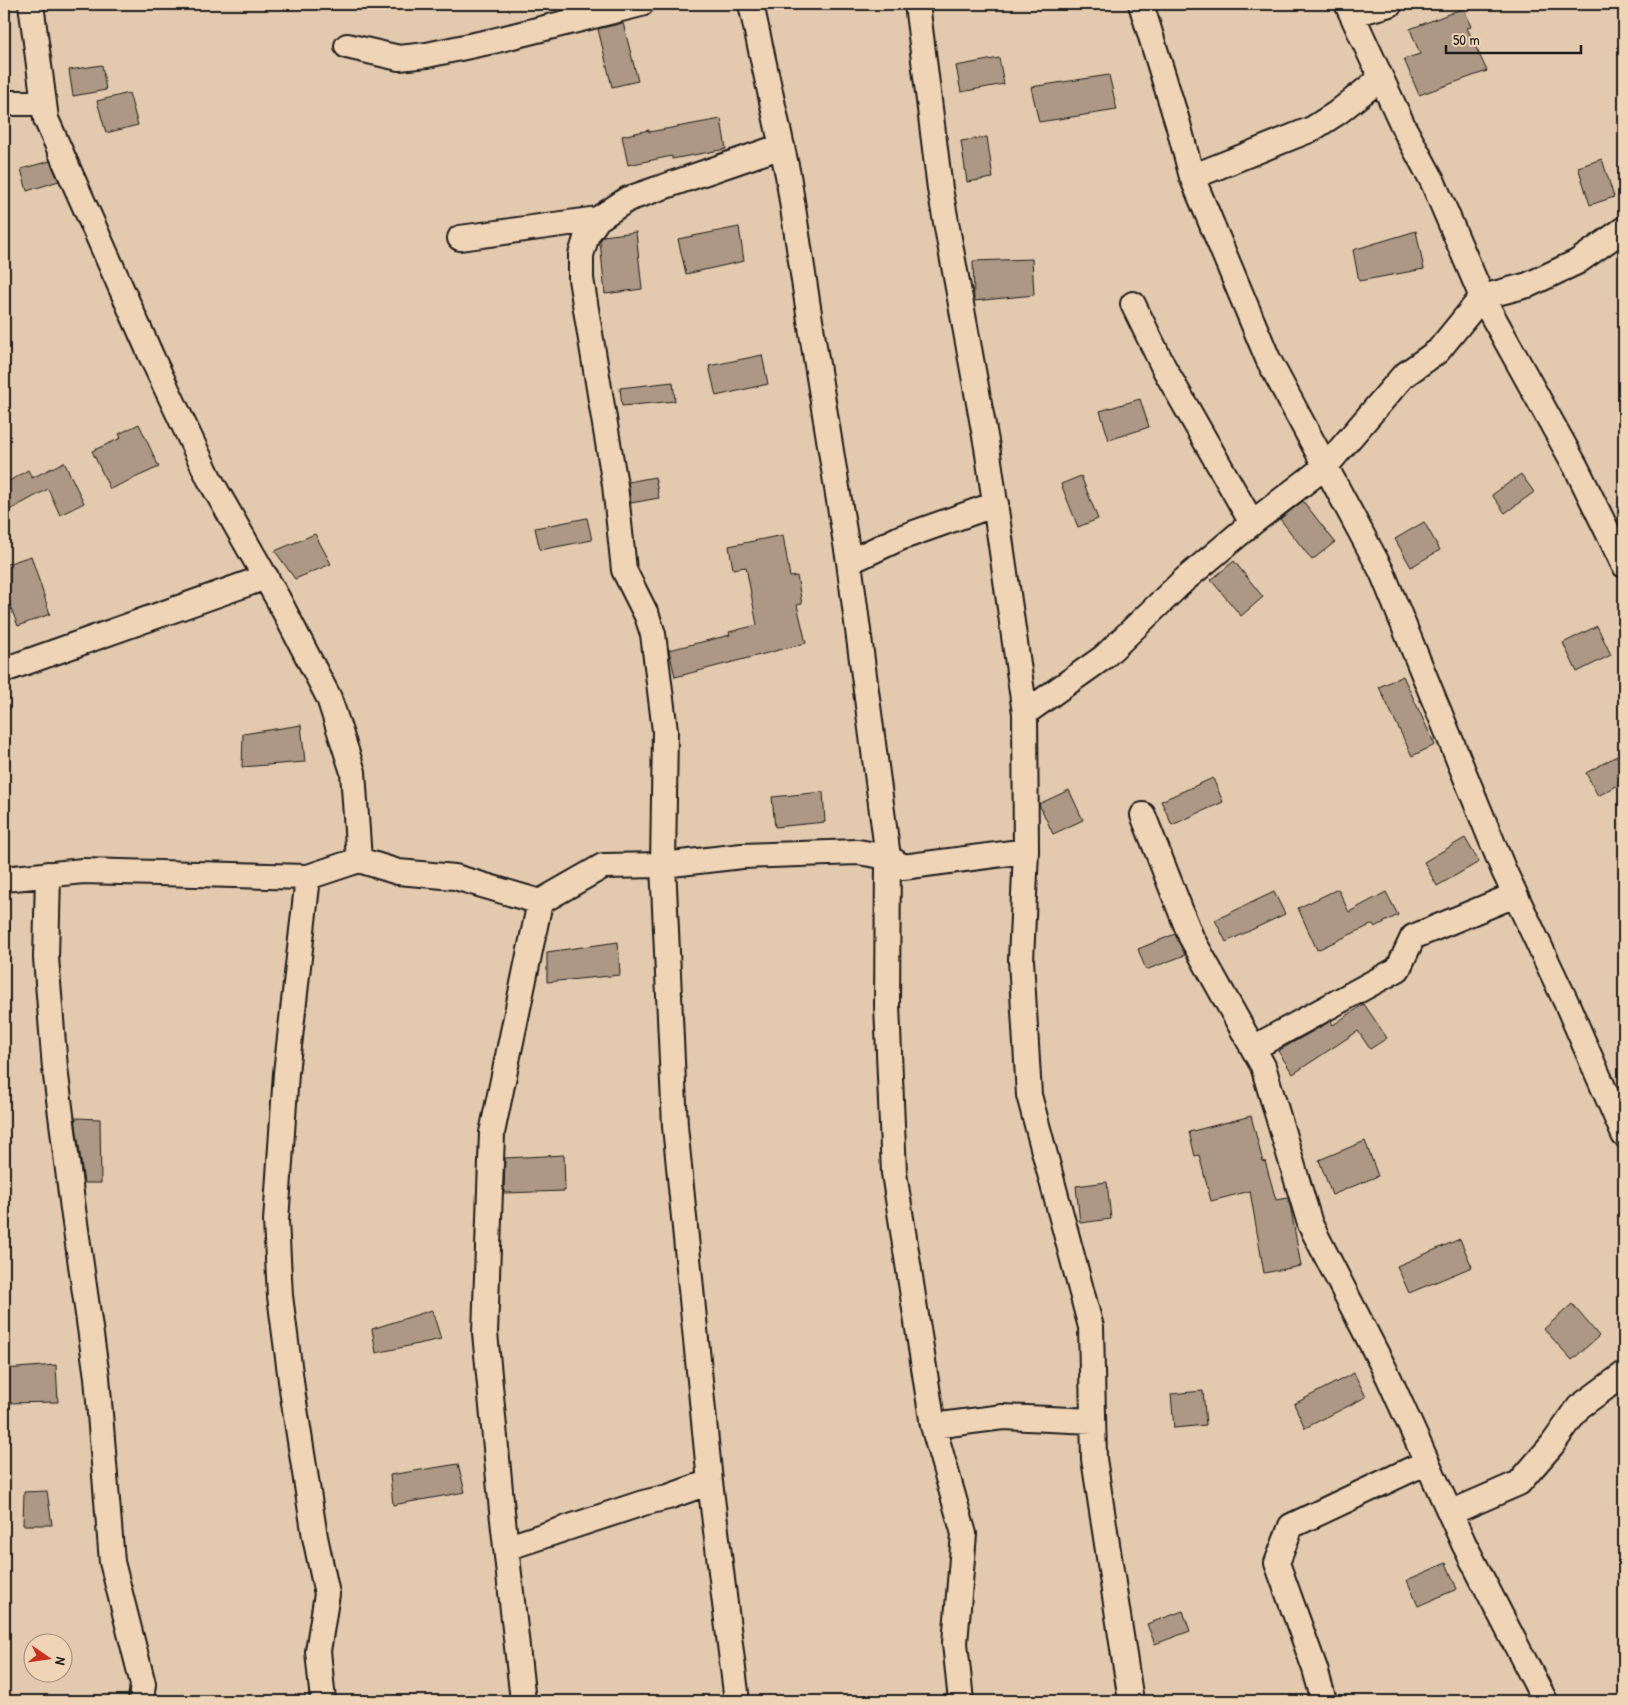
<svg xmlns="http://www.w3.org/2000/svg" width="1628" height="1705" font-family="'Patrick Hand',sans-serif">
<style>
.building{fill:#ac9884;stroke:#1c1c1c}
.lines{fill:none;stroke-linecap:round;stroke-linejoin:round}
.minor-casing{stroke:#1c1c1c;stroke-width:28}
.minor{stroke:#f0d4b6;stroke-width:24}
</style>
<rect width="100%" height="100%" fill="#e3c9ad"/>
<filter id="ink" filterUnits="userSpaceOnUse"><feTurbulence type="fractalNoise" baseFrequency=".02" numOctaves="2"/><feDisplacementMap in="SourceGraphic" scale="10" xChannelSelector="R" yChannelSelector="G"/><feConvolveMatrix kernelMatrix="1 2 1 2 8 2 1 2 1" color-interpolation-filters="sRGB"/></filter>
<g filter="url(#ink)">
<path class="building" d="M1464,8L1471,27L1467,28L1487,71L1419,95L1404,59L1420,54L1410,29Z
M623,23L638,81L612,87L598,29Z
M999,58L1004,84L961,92L956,66Z
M102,65L106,90L73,96L69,70Z
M1109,75L1117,110L1039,122L1031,87Z
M129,93L138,125L106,133L97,101Z
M721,119L726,149L672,159V156L628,165L622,136L649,130V132Z
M987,137L993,178L967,182L961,141Z
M1602,159L1614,197L1590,205L1578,167Z
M50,161L59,181L27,191L21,169Z
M739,227L744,261L686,274L678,239Z
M1416,231L1424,269L1359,281L1353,250Z
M636,232L642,289L605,294L600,241L603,236Z
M1032,259L1034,295L974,301L973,261Z
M762,355L768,384L716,396L709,366Z
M673,382L675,401L622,406L620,388Z
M1140,399L1149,427L1109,440L1100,411Z
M139,424L159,467L110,489L92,451L121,438L119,434Z
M64,462L84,503L60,515L48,489L4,513V484L28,470L32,478Z
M1521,474L1534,492L1505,513L1492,495Z
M1081,476L1098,519L1078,527L1061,484Z
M655,477L659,498L631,503L628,482Z
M1303,501L1335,542L1312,560L1280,519Z
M587,518L592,540L540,550L535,528Z
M1424,522L1440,550L1411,567L1395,539Z
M315,534L331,564L295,579L275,551Z
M783,535L790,577L797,576L802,604L797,605L806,643L675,677L669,650L730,635L729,632L757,625L746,567L733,569L729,546Z
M31,556L50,614L18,626L4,590V565Z
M1234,561L1263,597L1241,616L1211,580Z
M1597,626L1611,655L1577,672L1563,643Z
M1403,676L1435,745L1412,756L1379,687Z
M301,725L305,762L242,767L243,734Z
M1624,752V782L1598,796L1586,773Z
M1213,778L1223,802L1172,825L1161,801Z
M1069,790L1083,820L1053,834L1039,804Z
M823,792L825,822L775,827L772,797Z
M1465,838L1479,862L1437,886L1424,862Z
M1338,889L1349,912L1386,892L1398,915L1375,927L1373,924L1317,950L1298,908Z
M1274,892L1285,914L1226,942L1215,920Z
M1175,934L1185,955L1146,970L1138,949Z
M618,942L620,975L547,982V952Z
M1364,1004L1387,1038L1370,1049L1358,1031L1293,1074L1278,1051L1331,1021L1333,1025Z
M1251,1116L1263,1162L1265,1161L1276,1200L1288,1198L1291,1210L1301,1266L1264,1273L1250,1191L1211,1201L1199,1155L1195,1156L1189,1132Z
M75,1118L100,1119L101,1183H84Z
M1365,1141L1378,1176L1332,1195L1319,1160Z
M564,1155L565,1191L504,1193L505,1158Z
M1107,1182L1111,1219L1080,1223L1076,1186Z
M1460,1239L1472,1267L1409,1293L1397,1266Z
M1572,1304L1599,1336L1572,1360L1544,1329Z
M432,1310L441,1339L376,1353L372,1329Z
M56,1365L58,1402L5,1403L4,1369Z
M1354,1373L1366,1397L1305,1428L1294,1404Z
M1203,1391L1206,1425L1174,1428L1171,1394Z
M458,1464L465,1492L393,1505L390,1475Z
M47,1491L52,1525H23L24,1492Z
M1446,1563L1457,1589L1418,1606L1407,1580Z
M1183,1611L1190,1631L1155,1644L1147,1624Z"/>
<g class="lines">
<defs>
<path id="minor" d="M31,4L46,119L153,360L209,478L278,599L329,698L353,772L359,860
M751,4L788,175L813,340L849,562L888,857L887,1005L894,1173L933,1426L964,1534L955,1643L961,1701
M917,4L940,189L987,447L1025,713L1026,851L1021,960L1029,1095L1091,1327L1094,1459L1131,1701
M1141,4L1178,124L1192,177L1268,359L1382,572L1504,871L1567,1004L1624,1135
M1347,4L1404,128L1432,180L1482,297L1576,467L1624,565
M1353,14L1390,4
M347,46L399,58L427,55L493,41L641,4
M4,103H44
M1192,177L1312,129L1337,113L1381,78
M460,238L598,219
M1133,304L1164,368L1252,523
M849,562L900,538L996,504
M4,670L266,577
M1025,713L1104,657L1183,581L1252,523L1326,466L1403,376L1438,351L1482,297L1528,285L1577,262L1624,229
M1143,815L1191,937L1263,1066L1310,1224L1388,1376L1464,1544L1545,1701
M48,874L46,958L55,1068L73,1209L97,1377L112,1562L143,1684L141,1701
M308,877L286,1073L276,1221L280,1296L293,1396L315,1537L327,1594L318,1651L323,1701
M4,879L83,871L308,877L359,860L398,872L455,877L540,902L603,866L663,865L742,856L858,852L888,857L903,867L1026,851
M1253,1048L1398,969L1413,937L1515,895
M933,1426L1003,1417L1093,1421
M1450,1513L1519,1483L1552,1445L1579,1407L1624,1374
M506,1548L643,1503L668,1497L710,1482
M523,1701L502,1511L485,1333L492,1133L540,902
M737,1701L710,1482L675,1126L663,865L665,731L653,634L647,616L624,570L615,485L581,279V255L587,235L598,219L628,199L782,146
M1324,1701L1315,1669L1277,1563L1291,1526L1427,1462"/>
</defs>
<use href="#minor" class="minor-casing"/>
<use href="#minor" class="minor"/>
</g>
</g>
<rect width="1628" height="1705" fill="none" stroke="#f0d4b6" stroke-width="20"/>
<rect x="10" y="10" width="1608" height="1685" fill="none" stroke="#1c1c1c" stroke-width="2" filter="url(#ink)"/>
<g transform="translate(48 1658) rotate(103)"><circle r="24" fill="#f0d4b6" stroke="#9b8a78"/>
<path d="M0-4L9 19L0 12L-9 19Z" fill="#c8321e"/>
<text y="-8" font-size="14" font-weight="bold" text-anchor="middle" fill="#1c1c1c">N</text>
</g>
<path d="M1446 45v8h135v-8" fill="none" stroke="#1c1c1c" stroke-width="2.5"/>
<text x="1453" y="45" font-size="15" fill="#1c1c1c" stroke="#f0d4b6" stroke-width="4" paint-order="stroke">50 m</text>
</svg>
